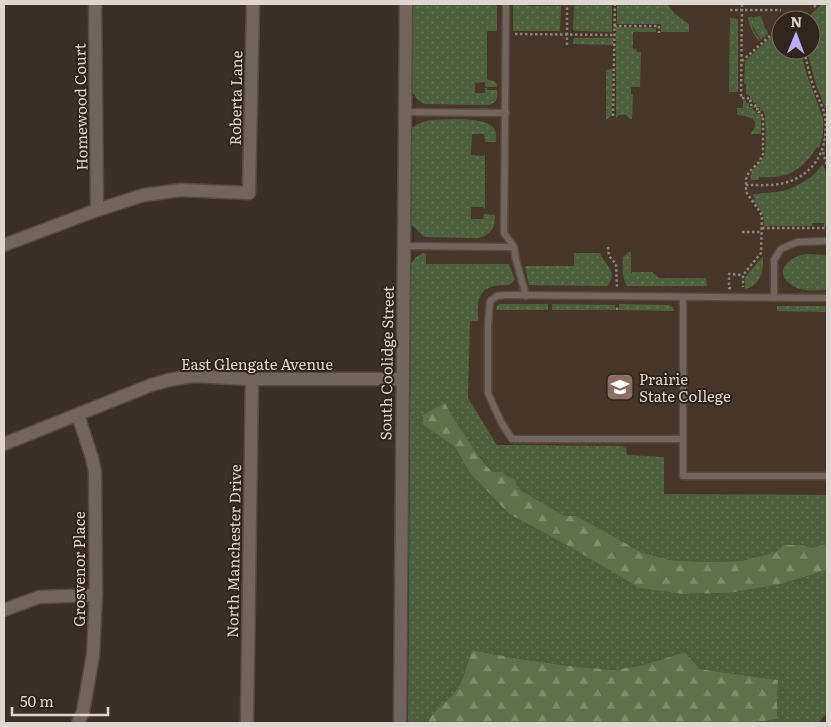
<svg xmlns="http://www.w3.org/2000/svg" width="831" height="727" font-family="Literata,serif">
<style>
.built{fill:#47372b;fill-rule:evenodd}
.grass{fill:url(#grass-dots)}
.forest{fill:url(#forest-firs)}
.lines{fill:none;stroke-linecap:round;stroke-linejoin:round}
.lane-casing{stroke:#564c46;stroke-width:9}
.street-casing{stroke:#564c46;stroke-width:15}
.path{stroke:#8a817a;stroke-width:2.5;stroke-dasharray:2.5 2.5;stroke-linecap:butt}
.lane{stroke:#72655d;stroke-width:6}
.street{stroke:#72655d;stroke-width:12}
.labels{text-anchor:middle;dominant-baseline:central;stroke-width:4;stroke-linejoin:round;paint-order:stroke}
.street-label{font-size:15px;fill:#dcd5d0;stroke:#30261e}
.poi-label{font-size:15px;fill:#dcd5d0;stroke:#30261e;text-anchor:start}
</style>
<defs>
<pattern id="grass-dots" width="8" height="8" patternUnits="userSpaceOnUse" patternTransform="scale(1.25)"><rect width="8" height="8" fill="#4e5f3d"/><path d="M2 2h.1M6 6h.1" fill="none" stroke="#677558" stroke-width="1.8" stroke-linecap="round"/></pattern>
<pattern id="forest-firs" width="22" height="20" patternUnits="userSpaceOnUse" patternTransform="scale(1.25)"><rect width="22" height="20" fill="#5e704c"/><path d="M5 1l3.5 6h-7zM16 11l3.5 6h-7z" fill="#7c8a6d"/></pattern>
</defs>
<rect width="100%" height="100%" fill="#3b3028"/>
<path class="built" d="M417,4H827V723H409ZM781,20H811V50H781Z"/>
<path class="grass" d="M413,4H497V31H489L487,32V79C492,82 497,79 497,87H487L485,86V82L475,83V93H485V88H487V90H497C498,97 497,103 489,105L425,104L418,100L412,92Z
M513,4H528V6H561L560,31H513Z
M588,4H612V32L575,31L573,30L574,6Z
M617,4H665L669,6L674,13L689,24V32H661V24H617Z
M822,4H827V112L816,85L807,50H811V20H805Z
M751,16L754,18L755,16L758,18V16H761L764,26L768,33L767,36L764,33L766,36L764,38L760,34L763,38L761,40L752,25L754,31L760,40L759,41C753,34 749,26 748,17H751Z
M730,18L738,19V92H729Z
M616,27L656,28V32H633V49L637,50V52H641L640,87H631V94H633L632,119H630L626,115H619L616,118Z
M781,27V50H800L807,75L823,118C824,128 823,138 819,148L817,147C802,171 787,179 759,177L758,180H751C748,170 760,165 764,156C767,147 765,125 765,115L764,114L763,111H760V107H756V103H753V100L750,99V96L746,94V84H744L745,61Z
M574,38H613V45L573,44Z
M612,69V115L606,120V70Z
M743,100H746V103H749V107H753V110L756,111V114H760V117L761,118V134H751V133C763,119 748,116 737,115V108H743Z
M429,120C444,120 488,115 495,130C497,133 496,138 496,142H485L484,134H472L471,155L483,156L485,154V209L483,207H471V219H483L484,214L495,215C495,228 492,235 477,238L427,237L423,236L411,224L412,128L418,124Z
M822,165H823L827,175V227H824V223H812V226H764L763,214L753,200L755,199L753,195C761,192 769,193 777,192C795,189 811,180 822,165Z
M629,252H631V273L633,272H652L659,278H706L707,286H627C621,277 623,267 623,257Z
M423,253L426,254V264H509L515,280L509,285C480,285 477,294 478,321H470L468,398L497,445L621,446L626,448L627,455L664,457V494L827,495V544L826,545L811,548L804,545L741,561L706,562L670,560L641,552L577,516H565L517,488L515,481L501,472H492L466,439L445,404L422,415L423,425L455,447L469,472L509,514L572,548L683,594L729,593L782,584L827,570V713L818,723H746L777,719L778,680L700,669L685,652L643,665L614,670L570,666L520,659L472,650C468,664 462,683 453,694C445,704 432,710 428,723H408L411,264L416,257Z
M574,253H600C605,266 619,271 607,286L529,285L525,266H574Z
M807,254L827,255V290C817,290 804,292 795,287C771,275 787,256 807,254Z
M763,256C763,271 762,285 745,289V277Z
M500,304H548V310H496L497,306Z
M552,304L615,305V310H552Z
M619,304L669,305L673,307L674,311L619,310Z
M777,306H827V312L777,311Z"/>
<path class="forest" d="M445,403C459,428 474,451 492,472H501L516,481L517,488L565,516H577L641,552L670,560L706,562L741,561L776,552L783,545H804L811,548L827,544V570L782,584L729,593L683,594L640,588L572,548L509,514L469,472L455,447L423,425L422,415Z
M472,650L520,659L570,666L614,670L643,665L685,652L700,669L778,680L777,719L746,723H428C432,710 445,704 453,694C463,683 467,664 472,650Z"/>
<g class="lines">
<defs>
<path id="lane" d="M506,4L504,233L514,247L516,260L526,296
M405,112L506,113
M404,246L514,247
M683,297V476H827
M774,298V260L781,249L797,242L827,241
M683,439H512L501,422L488,393V326L490,301L497,296L506,295L827,298"/>
<path id="street" d="M95,4L97,210
M4,245L97,210L144,195L181,190L249,193L253,4
M78,415L92,458L95,472L96,595L93,655L83,712L78,723
M4,444L151,385L169,380L192,376L252,379H402
M4,610L39,597L96,595
M247,723L252,379
M400,723L406,4"/>
</defs>
<use href="#lane" class="lane-casing"/>
<use href="#street" class="street-casing"/>
<path class="path" d="M742,4L741,98H748V101H751V105H755V109H758V112H761L762,116H763V154L759,162L749,172L746,179V192L760,212L762,216L761,253L743,275V287
M814,7L817,4
M730,10H781
M614,26H659V33
M515,34L614,35
M567,45V4
M742,61L781,26
M613,116L615,4
M823,152L827,166
M746,185C758,185 772,186 784,183C817,175 831,144 824,112C822,105 818,98 815,91C810,77 807,64 804,50
M762,228H827
M742,232H762
M608,247L609,256L616,264L617,288
M731,288H729V274L743,275
M617,310V305"/>
<use href="#lane" class="lane"/>
<use href="#street" class="street"/>
</g>
<defs>
<symbol id="university-square" viewBox="-11 -11 22 22"><rect x="-9" y="-9" width="18" height="18" rx="4" fill="#8d6e63" stroke="#30261e"/><path d="M0-5L7-2L0 1L-7-2ZM-4 1L0 2.5L4 1V4Q0 6-4 4Z" fill="#fff"/></symbol>
</defs>
<g fill-rule="evenodd">
<use href="#university-square" x="604" y="371" width="32" height="32"/>
</g>
<g class="labels">
<g class="street-label">
<text transform="translate(235 98) rotate(-89)">Roberta Lane</text>
<text transform="translate(80 107) rotate(-91)">Homewood Court</text>
<text x="257" y="363">East Glengate Avenue</text>
<text transform="translate(386 363) rotate(-89)">South Coolidge Street</text>
<text transform="translate(233 551) rotate(-89)">North Manchester Drive</text>
<text transform="translate(78 569) rotate(-90)">Grosvenor Place</text>
</g>
<g class="poi-label">
<text x="639" y="378">Prairie<tspan x="639" dy="17">State College</tspan></text>
</g>
</g>
<rect width="831" height="727" fill="none" stroke="#dcd5d0" stroke-width="10"/>
<g transform="translate(796 35) rotate(1)"><circle r="24" fill="#30261e" stroke="#756c65"/>
<path d="M0-4L9 19L0 12L-9 19Z" fill="#baaaf7"/>
<text y="-8" font-size="14" font-weight="bold" text-anchor="middle" fill="#dcd5d0">N</text>
</g>
<path d="M12 707v8h96v-8" fill="none" stroke="#dcd5d0" stroke-width="2.5"/>
<text x="20" y="707" font-size="15" fill="#dcd5d0" stroke="#30261e" stroke-width="4" paint-order="stroke">50 m</text>
</svg>
